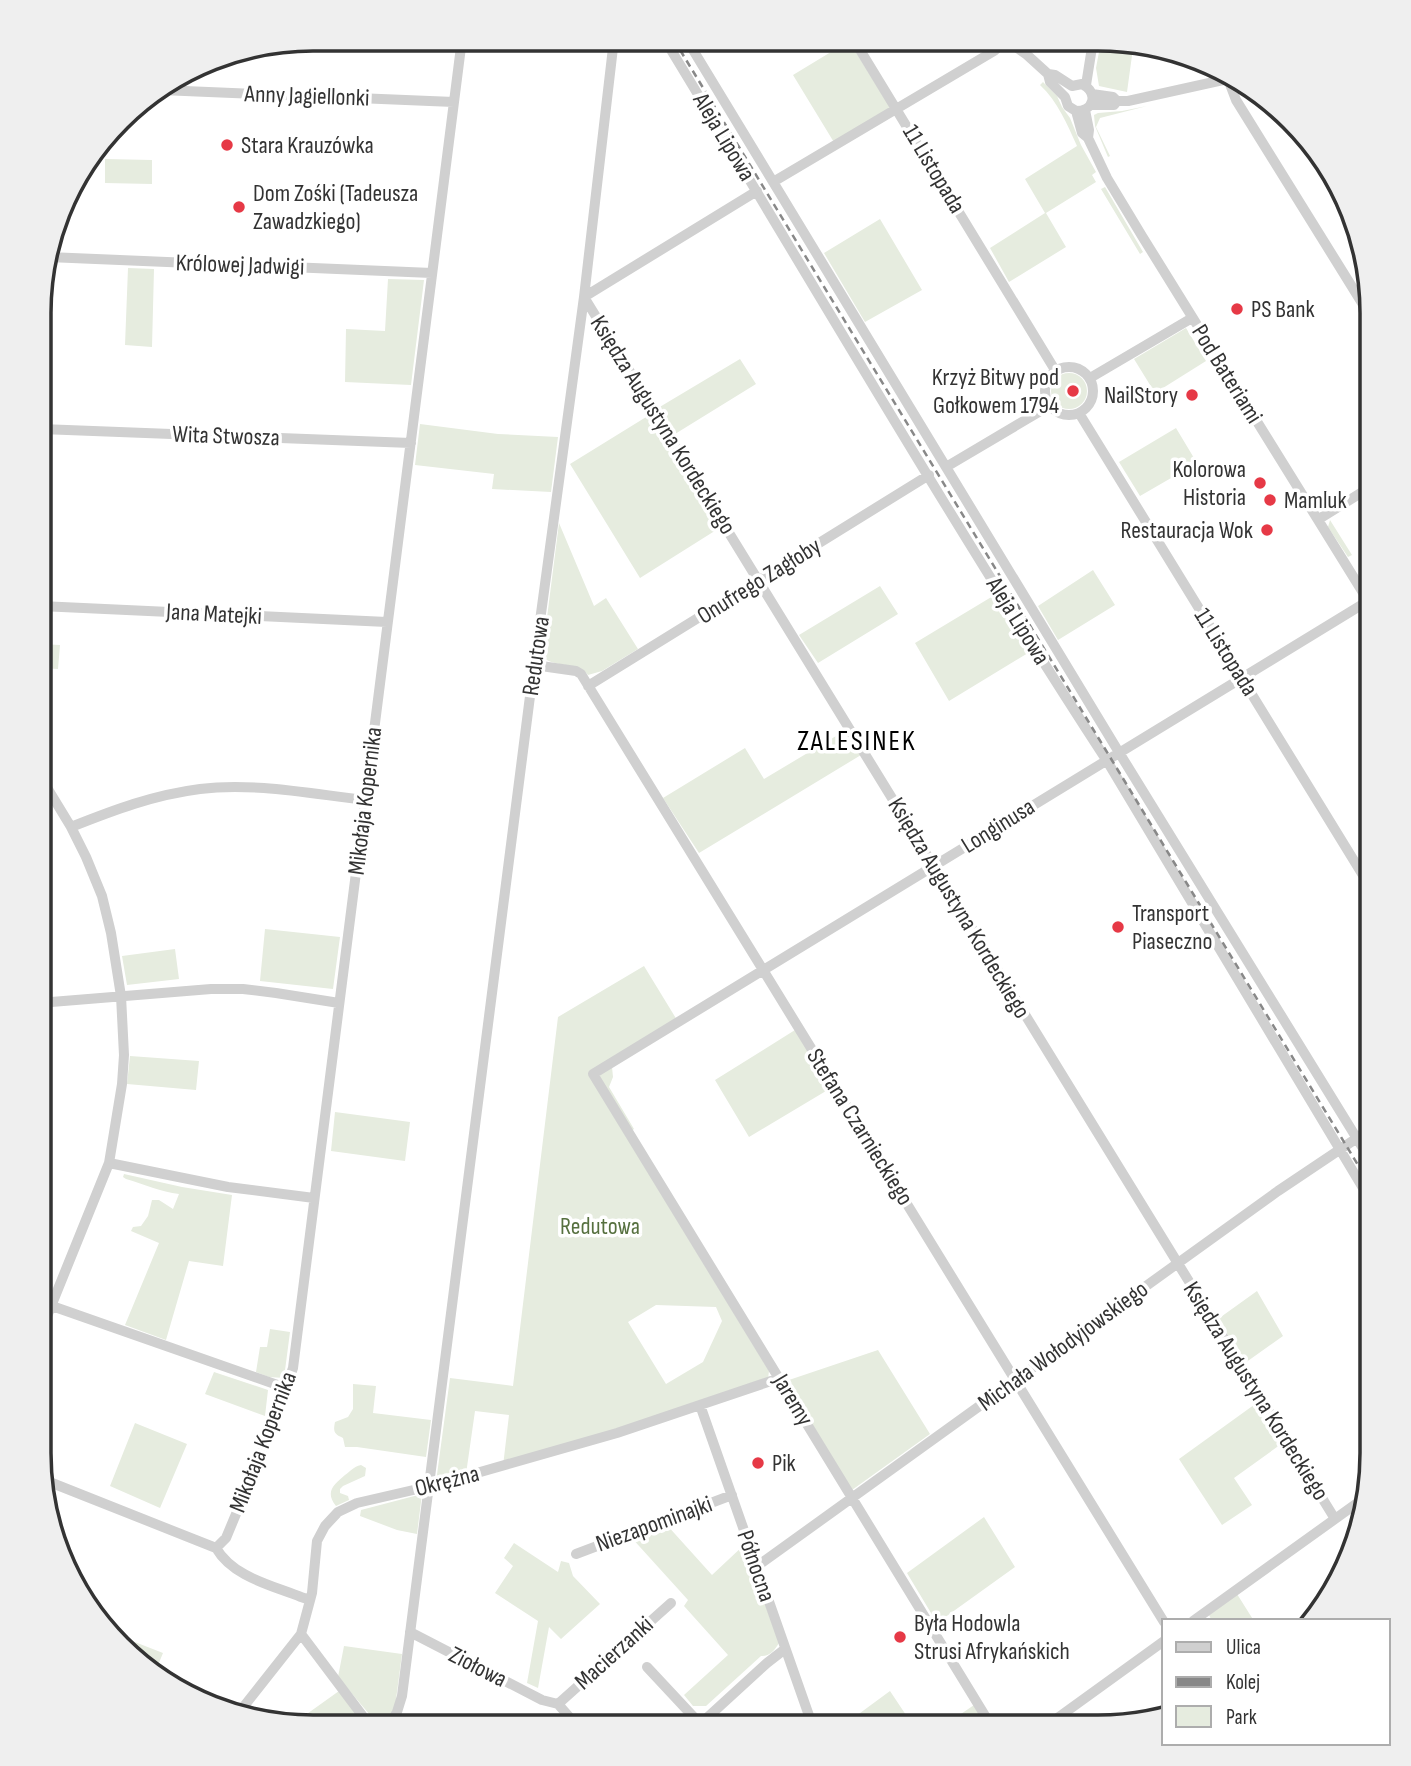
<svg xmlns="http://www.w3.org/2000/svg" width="1411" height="1766" font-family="'Sofia Sans Condensed',sans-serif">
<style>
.green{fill:#e6ecdf;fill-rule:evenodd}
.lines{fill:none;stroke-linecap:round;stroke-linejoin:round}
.minor{stroke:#d0d0d0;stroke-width:10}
.rail{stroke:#888;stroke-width:2.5;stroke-dasharray:7 5;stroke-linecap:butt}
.poi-dot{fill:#e63946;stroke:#fff;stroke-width:2.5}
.labels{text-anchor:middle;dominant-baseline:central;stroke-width:7;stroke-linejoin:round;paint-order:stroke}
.street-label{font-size:24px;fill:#333;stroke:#fff}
.poi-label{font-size:24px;fill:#333;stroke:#fff;text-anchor:start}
.park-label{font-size:24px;fill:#56703f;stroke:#fff}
.quarter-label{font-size:28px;letter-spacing:2px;fill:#000;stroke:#fff}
.rim{fill:none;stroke:#333;stroke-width:3.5}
</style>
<rect width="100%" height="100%" fill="#fff"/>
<path class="green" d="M849,41L891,109L835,144L793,75Z
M1101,41H1134L1127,92L1099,86L1096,68Z
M1043,82L1057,96L1062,107L1070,118L1081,145L1096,172L1092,175L1096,182L1046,213L1066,247L1009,282L990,248L1045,213L1025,179L1077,146C1067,124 1058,102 1040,85Z
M1147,106L1100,118L1096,127L1110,156L1108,157L1095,126L1094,115L1098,113L1122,111Z
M105,159L152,160V184L105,183Z
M1105,187L1143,252L1140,254L1101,189Z
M880,219L922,290L865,322L824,253Z
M128,268L154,269L152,347L125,345Z
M388,279L424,280L411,385L345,382L346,329L385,331Z
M1186,328L1206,361L1155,393L1134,359Z
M740,359L756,384L675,434L658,408Z
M1051 391a18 18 0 1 1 36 0a18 18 0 1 1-36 0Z
M651,414L721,527L640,578L570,464Z
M420,424L498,434L558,437L551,492L492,489L494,474L415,465Z
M1176,428L1197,463L1140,496L1119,462Z
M1330,520L1352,555L1348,557L1328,527Z
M559,523L594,606L606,598L638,649L602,671L588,675C588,674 579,668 578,668C566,663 553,666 542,657Z
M1093,570L1115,605L1058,640L1038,606Z
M880,586L898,614L818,663L799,635Z
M998,593L1033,650L949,701L915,643Z
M40,644L60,645L58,669L40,668Z
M846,730L861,755L699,853L663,798L745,748L764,779Z
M265,929L340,937L333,989L260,981Z
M175,949L179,979L127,985L122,956Z
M644,966L677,1020L588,1074L769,1371L768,1379L503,1466L509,1415L475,1411L466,1474L436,1482L450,1378L513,1386L558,1017ZM656,1305L716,1307L722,1321L703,1362L666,1384L628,1322Z
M795,1030L831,1088L749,1137L715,1080Z
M130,1056L199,1061L196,1090L127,1084Z
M612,1067L613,1077L609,1087L634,1129L631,1131L599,1077L601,1074Z
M335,1112L410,1122L405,1161L331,1151Z
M124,1174L182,1187L232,1195L223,1266L189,1261L166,1340L125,1325L159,1243L131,1231L133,1227L141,1226L148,1216L152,1200H159L173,1209L179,1194C161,1192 144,1184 126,1179L123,1177Z
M1257,1291L1283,1336L1245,1363L1218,1319Z
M270,1329L290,1332L284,1378L269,1377L256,1372L260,1347H267Z
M878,1350L930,1434L852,1490L786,1381Z
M214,1372L268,1390L265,1416L205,1394Z
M353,1384L376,1386L373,1413L431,1420L426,1457L357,1447H345L343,1438C334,1434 333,1432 335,1422L348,1417L353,1409Z
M1258,1402L1284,1442L1234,1478L1252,1505L1222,1525L1179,1459Z
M135,1423L187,1444L160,1508L110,1486Z
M361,1465L366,1468L365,1476L343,1486L340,1489V1493L348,1496L349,1500L336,1506C324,1491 335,1484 345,1475C351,1471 353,1467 361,1465Z
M422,1494L417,1534L397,1530L360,1516L361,1510Z
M984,1517L1015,1567L937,1623L907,1573Z
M666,1524L712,1575L744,1545L779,1643C774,1651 770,1656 761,1656L706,1706H693L684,1695L728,1655L684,1606L688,1600L630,1536Z
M514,1543L558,1572L561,1561L569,1563L573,1576L600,1604L561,1639L549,1627L538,1688L527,1683L538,1621L495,1593L513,1566L504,1558Z
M1237,1594L1254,1621H1212L1209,1615Z
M122,1637L163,1653L154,1675L121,1640Z
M344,1646L402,1654L395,1707L383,1727H380L338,1677Z
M339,1691L366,1727L290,1726Z
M890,1691L914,1727H841Z
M974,1705L988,1727H942Z"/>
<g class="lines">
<path class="minor" d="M665,40C811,280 953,525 1107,761L1372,1203
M687,40L1120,754L1372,1163
M854,40L1055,370
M1007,41L1026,54L1048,74L1050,82L1065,97L1068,106L1076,111L1082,133L1088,138L1107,178L1142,236L1372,607
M1048,74L1055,75L1072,86L1082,84C1099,93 1094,111 1076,111
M1228,79L1236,100L1372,319
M1086,85L1093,41
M161,90L454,102
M1092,94L1113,97L1117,101
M1091,105H1114L1117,101H1128L1232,78
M1085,110L1089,130L1088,138
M773,182L994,51L1005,41
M757,191L584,297L1335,1519
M48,257L432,273
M1045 391a24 24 0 1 1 48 0a24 24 0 1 1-48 0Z
M1090,378L1192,318
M1079,413L1372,890
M41,429L411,443
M946,467L1049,406
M1319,519L1372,486
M40,606L387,622
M534,665L576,671L581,674L1164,1622
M588,686L929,475
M71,827C114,810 153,795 200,789C253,782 312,794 365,800
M39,1003L211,989H243L276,993L339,1003
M109,1163L228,1187L314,1198
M52,1306L286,1388
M39,1336L109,1163L122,1084L124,1055L121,996L111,933L102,896L86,857L71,827L40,776
M700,1405L813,1727
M42,1479L216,1548C233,1577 271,1585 301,1597L310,1600
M216,1548L226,1538L271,1430L293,1368L462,39
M576,1554L732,1495
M756,1567L1278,1191L1372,1128
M1193,1621L1367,1496
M410,1632L542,1700L558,1704L578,1727
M301,1634L371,1727
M647,1667L703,1727
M558,1704L671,1603
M237,1715L301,1634L312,1593L317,1541L325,1526L338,1512L357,1503L435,1485L617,1433L780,1378
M388,1727L397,1712L402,1696L534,665L584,297L614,39
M697,1727L767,1663L785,1649
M992,1727L593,1074L1368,601
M1045,1727L1164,1641"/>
<path class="rail" d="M674,40L1372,1188"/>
</g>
<g class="poi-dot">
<circle cx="227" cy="145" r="7"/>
<circle cx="239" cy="207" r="7"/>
<circle cx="1237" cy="309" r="7"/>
<circle cx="1073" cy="391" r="7"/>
<circle cx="1192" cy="395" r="7"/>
<circle cx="1260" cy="483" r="7"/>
<circle cx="1270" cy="500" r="7"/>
<circle cx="1267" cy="530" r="7"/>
<circle cx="1118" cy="927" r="7"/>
<circle cx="758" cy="1463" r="7"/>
<circle cx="900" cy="1637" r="7"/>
</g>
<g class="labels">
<g class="street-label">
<text transform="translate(307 96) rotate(2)">Anny Jagiellonki</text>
<text transform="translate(724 137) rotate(59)">Aleja Lipowa</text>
<text transform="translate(934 169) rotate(59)">11 Listopada</text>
<text transform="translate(240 265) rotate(2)">Królowej Jadwigi</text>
<text transform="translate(1227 374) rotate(58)">Pod Bateriami</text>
<text transform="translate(663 425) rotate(58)">Księdza Augustyna Kordeckiego</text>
<text transform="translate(226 436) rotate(2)">Wita Stwosza</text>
<text transform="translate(759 581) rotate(-32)">Onufrego Zagłoby</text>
<text transform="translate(214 614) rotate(3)">Jana Matejki</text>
<text transform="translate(1018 621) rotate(58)">Aleja Lipowa</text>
<text transform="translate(1226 652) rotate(58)">11 Listopada</text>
<text transform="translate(536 656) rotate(-82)">Redutowa</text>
<text transform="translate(365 801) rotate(-83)">Mikołaja Kopernika</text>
<text transform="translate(998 826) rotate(-32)">Longinusa</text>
<text transform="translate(959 908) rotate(59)">Księdza Augustyna Kordeckiego</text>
<text transform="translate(860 1127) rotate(58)">Stefana Czarnieckiego</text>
<text transform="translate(1063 1346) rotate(-36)">Michała Wołodyjowskiego</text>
<text transform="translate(1256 1391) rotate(58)">Księdza Augustyna Kordeckiego</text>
<text transform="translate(793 1400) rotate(59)">Jaremy</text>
<text transform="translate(263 1442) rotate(-69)">Mikołaja Kopernika</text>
<text transform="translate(447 1481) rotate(-14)">Okrężna</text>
<text transform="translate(654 1524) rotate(-20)">Niezapominajki</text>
<text transform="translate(756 1566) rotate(71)">Północna</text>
<text transform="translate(614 1653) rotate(-42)">Macierzanki</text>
<text transform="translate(478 1667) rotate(27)">Ziołowa</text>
</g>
<g class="poi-label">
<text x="241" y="145">Stara Krauzówka</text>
<text x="253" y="193">Dom Zośki (Tadeusza<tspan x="253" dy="28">Zawadzkiego)</tspan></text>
<text x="1251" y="309">PS Bank</text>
<text x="1059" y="377" text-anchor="end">Krzyż Bitwy pod<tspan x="1059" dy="28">Gołkowem 1794</tspan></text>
<text x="1178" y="395" text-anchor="end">NailStory</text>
<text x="1246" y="469" text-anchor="end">Kolorowa<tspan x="1246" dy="28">Historia</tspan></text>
<text x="1284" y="500">Mamluk</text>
<text x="1253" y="530" text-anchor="end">Restauracja Wok</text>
<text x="1132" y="913">Transport<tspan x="1132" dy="28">Piaseczno</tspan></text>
<text x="772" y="1463">Pik</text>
<text x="914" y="1623">Była Hodowla<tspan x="914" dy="28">Strusi Afrykańskich</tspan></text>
</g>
<g class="park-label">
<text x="600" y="1226">Redutowa</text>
</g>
<g class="quarter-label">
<text x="857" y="741">ZALESINEK</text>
</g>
</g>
<path d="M0 0H1411V1766H0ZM313 51H1098A262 262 0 0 1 1360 313V1453A262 262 0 0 1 1098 1715H313A262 262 0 0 1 51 1453V313A262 262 0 0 1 313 51Z" fill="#efefef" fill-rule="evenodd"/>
<path class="rim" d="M313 51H1098A262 262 0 0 1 1360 313V1453A262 262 0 0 1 1098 1715H313A262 262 0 0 1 51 1453V313A262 262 0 0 1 313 51Z"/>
<rect x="1162" y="1619" width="228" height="126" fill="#ffffff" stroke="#adadad" stroke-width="2"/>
<rect x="1176" y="1642" width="35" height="10" fill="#d0d0d0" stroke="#adadad" stroke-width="2"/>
<text x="1226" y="1654" font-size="21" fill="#333333">Ulica</text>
<rect x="1176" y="1677" width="35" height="10" fill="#888888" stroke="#adadad" stroke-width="2"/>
<text x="1226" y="1689" font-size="21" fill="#333333">Kolej</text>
<rect x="1176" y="1706" width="35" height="21" fill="#e6ecdf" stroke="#adadad" stroke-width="2"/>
<text x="1226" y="1724" font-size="21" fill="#333333">Park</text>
</svg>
